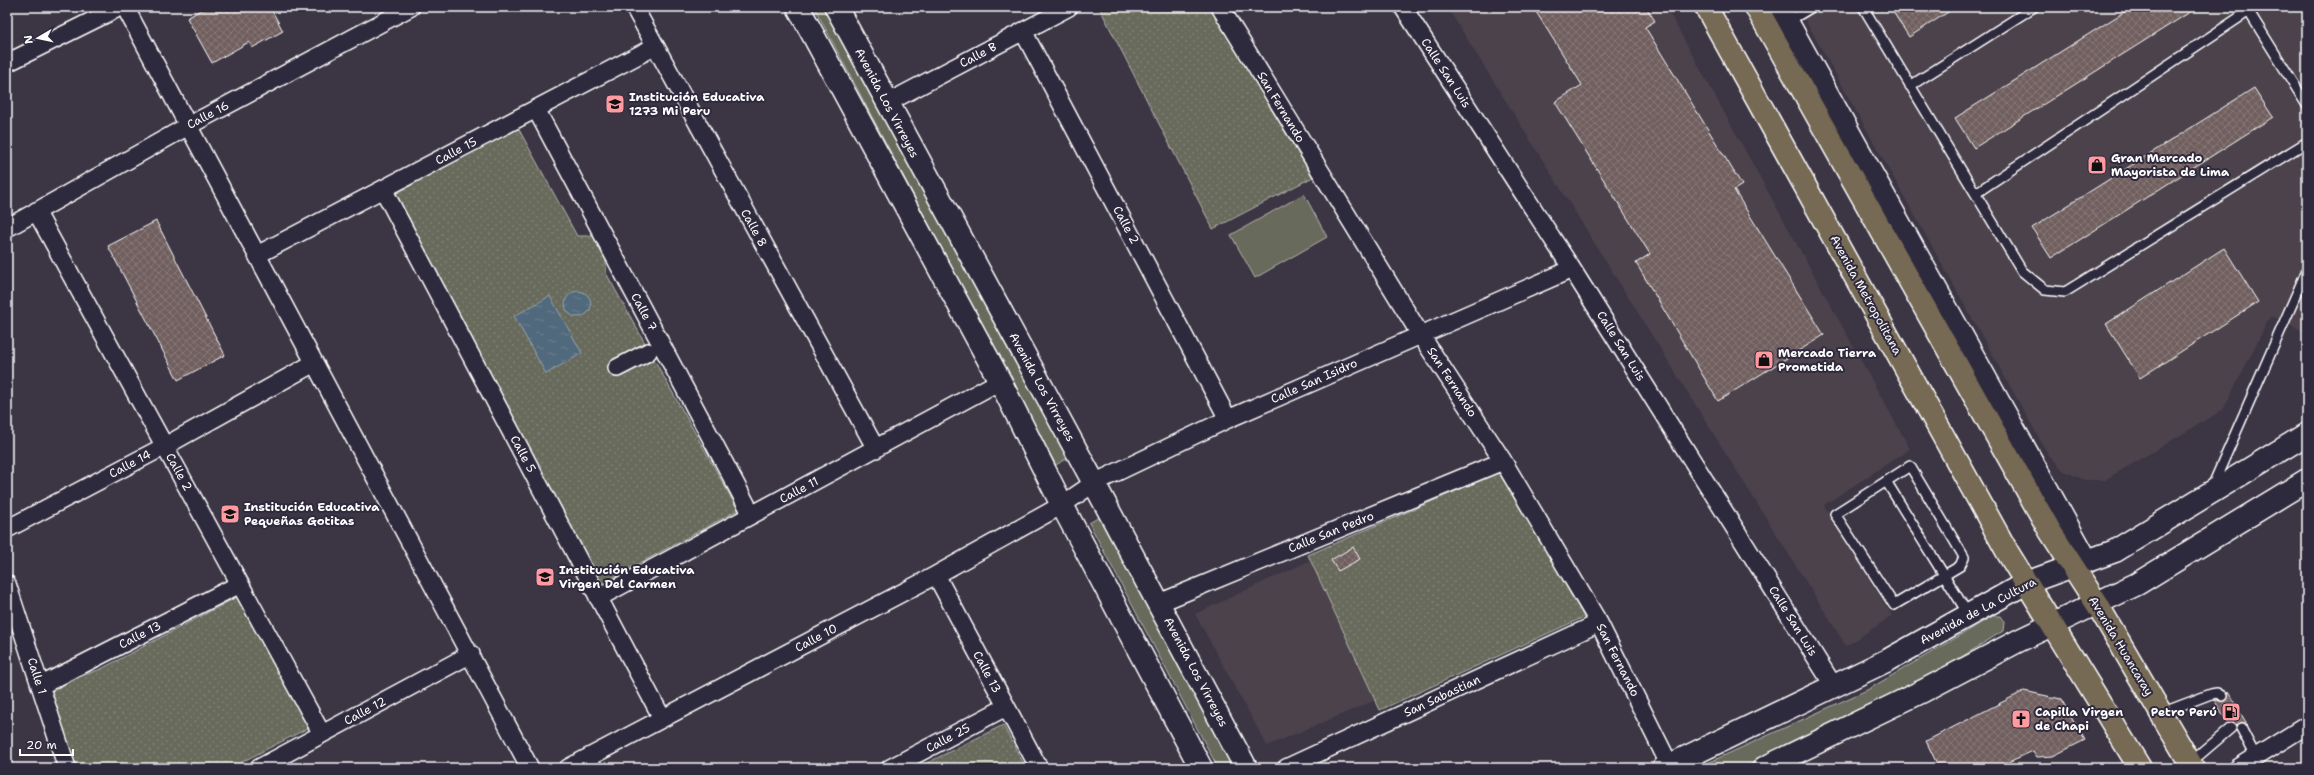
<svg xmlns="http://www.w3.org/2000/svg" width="2314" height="775" font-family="'Shantell Sans',sans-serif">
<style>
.built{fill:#4c424c}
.industrial{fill:url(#industrial-furrows)}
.grass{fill:#676a5b;stroke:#b3b4ad}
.park{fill:url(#park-dots);stroke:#b3b4ad}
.water{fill:url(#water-ripples);stroke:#97a5b0}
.building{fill:url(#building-cross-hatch);stroke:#fff}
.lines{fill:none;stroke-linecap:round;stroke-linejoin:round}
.lane-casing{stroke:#fff;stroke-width:12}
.street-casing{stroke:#fff;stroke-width:20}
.secondary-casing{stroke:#fff;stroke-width:25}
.primary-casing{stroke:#fff;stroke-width:25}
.lane{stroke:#2f2a3d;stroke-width:9}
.street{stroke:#2f2a3d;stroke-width:17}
.secondary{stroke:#2f2a3d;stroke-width:22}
.primary{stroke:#766a54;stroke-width:22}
.labels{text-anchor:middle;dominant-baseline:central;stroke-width:4;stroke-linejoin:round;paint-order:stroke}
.street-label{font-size:12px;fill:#fff;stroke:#2f2a3d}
.poi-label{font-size:12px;font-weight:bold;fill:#fff;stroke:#2f2a3d;text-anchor:start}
</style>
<defs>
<pattern id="industrial-furrows" width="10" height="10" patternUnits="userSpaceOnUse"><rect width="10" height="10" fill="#4c424c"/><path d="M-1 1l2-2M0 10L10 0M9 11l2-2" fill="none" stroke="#675e67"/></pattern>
<pattern id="park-dots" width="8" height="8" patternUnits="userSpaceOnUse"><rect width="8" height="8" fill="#676a5b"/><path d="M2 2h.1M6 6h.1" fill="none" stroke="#7e8074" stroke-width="1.8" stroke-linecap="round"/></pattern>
<pattern id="water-ripples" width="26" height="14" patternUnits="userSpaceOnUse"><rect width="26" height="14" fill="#51697c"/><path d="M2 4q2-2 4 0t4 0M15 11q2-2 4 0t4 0" fill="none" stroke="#6b8090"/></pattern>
<pattern id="building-cross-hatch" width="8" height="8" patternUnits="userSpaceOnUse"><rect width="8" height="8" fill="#715f5e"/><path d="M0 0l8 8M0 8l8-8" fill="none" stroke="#867776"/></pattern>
</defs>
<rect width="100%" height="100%" fill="#3c3544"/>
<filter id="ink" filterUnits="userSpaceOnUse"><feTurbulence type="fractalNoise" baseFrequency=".025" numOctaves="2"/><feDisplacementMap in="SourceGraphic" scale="8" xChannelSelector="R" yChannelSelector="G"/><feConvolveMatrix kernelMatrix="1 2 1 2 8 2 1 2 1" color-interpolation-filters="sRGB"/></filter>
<g filter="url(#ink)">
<path class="built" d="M1447,7H1666L1910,449L1824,505L1892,616L1846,646Z
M1798,7H2307V336L2284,319L2270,317L2223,410L2105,480H2084L2064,471L2048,454Z
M1311,560L1376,700L1267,746L1195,614Z"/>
<path class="industrial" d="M307,7H328L311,15Z"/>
<path class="grass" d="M814,7H833L1072,455L1056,465Z
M1304,194L1327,237L1255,278L1231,235Z
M1103,515L1238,768H1218L1089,523Z
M1993,616H2000L2004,622L2003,631L1891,701L1742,768H1697L1869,689Z"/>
<path class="park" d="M1099,7H1212L1313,177L1213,229Z
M517,126L577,236H596L606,254V273L738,510L601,584L392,196Z
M1500,472L1584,617L1380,710L1308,555Z
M241,595L310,727L230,768H76L48,688L101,669Z
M1003,725L1026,768H917Z"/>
<path class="water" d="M565 304a13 13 0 1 1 26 0a13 13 0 1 1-26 0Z
M550,296L582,353L546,374L514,316Z"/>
<path class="building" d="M206,7H270L283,31L252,48L249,42L212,63L187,18Z
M1533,7H1646L1655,21L1645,27L1742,185L1734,190L1824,335L1718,401L1636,263L1650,254L1555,102L1582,85Z
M1890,7H1956L1909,37Z
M2132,7H2198L1974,148L1955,118Z
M2254,88L2273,117L2051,258L2032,228Z
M156,221L225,355L178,380L108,246Z
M2224,248L2258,302L2140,378L2106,324Z
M1353,547L1360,559L1338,571L1331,560Z
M2024,691L2061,699L2085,740L2053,756L2037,757L2033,751L1995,768H1939L1926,741Z
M2228,692L2247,724L2246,725L2242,722L2236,725L2233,722L2228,723L2214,700L2225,701Z"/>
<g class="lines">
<defs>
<path id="lane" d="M1863,7L2022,271L2045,290L2065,292L2307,142
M2246,7L2307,105
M1787,22L1812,7
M1910,86L2034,7
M1976,193L2249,11
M1910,466L1964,557L1960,566L1894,605L1835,514Z
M1886,481L1968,614
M2212,487L2307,270
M2161,713L2211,694L2217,693L2222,696
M2241,728L2256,757
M2190,763L2231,728"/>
<path id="street" d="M125,7L530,768
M634,7L876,449
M1220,7L1420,334L1503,461L1599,623L1671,768
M1403,7L1572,269L1835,688
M1023,31L1228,419
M7,63L120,7
M887,103L1069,7
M536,109L752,515
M383,189L662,718
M36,211L322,734
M7,228L188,126L411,7
M257,255L654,47
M617,368L648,352
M7,529L165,446L314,363
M936,575L1039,768
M7,584L67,768
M598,598L1000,381
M1159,603L1503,461
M40,686L240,584
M259,768L471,654
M568,768L936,575L1062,505L1094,483L1228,419L1572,269
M890,768L1006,707
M1286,768L1599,623
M2238,768L2307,725"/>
<path id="secondary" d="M798,7L1000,381L1062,505L1201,768
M836,7L1094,483L1246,768
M1779,7L2087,561
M1664,768L1890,659L2026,583L2115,551L2307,434
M1764,768L1923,691L2018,641L2137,584L2307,480"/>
<path id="primary" d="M1706,7L2008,553L2140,768
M1756,7L2050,531L2097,604L2193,768"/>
</defs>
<use href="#lane" class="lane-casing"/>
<use href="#street" class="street-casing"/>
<use href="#secondary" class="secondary-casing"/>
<use href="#primary" class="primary-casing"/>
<use href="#lane" class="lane"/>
<use href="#street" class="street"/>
<use href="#secondary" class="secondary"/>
<use href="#primary" class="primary"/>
</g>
</g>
<defs>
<symbol id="school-square" viewBox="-11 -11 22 22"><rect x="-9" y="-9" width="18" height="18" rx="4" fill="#ff9aa2" stroke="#2f2a3d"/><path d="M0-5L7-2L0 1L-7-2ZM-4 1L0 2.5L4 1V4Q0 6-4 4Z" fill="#111"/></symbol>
<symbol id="shop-square" viewBox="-11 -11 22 22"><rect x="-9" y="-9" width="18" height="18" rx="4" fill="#ff9aa2" stroke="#2f2a3d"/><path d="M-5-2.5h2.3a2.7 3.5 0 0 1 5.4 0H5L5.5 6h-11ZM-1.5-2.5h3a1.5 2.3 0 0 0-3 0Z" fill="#111"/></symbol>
<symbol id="fuel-square" viewBox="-11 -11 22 22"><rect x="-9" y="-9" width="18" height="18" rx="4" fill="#ff9aa2" stroke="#2f2a3d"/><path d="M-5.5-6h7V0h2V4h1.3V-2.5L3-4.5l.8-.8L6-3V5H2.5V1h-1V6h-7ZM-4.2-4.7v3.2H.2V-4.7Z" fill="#111"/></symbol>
<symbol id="church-square" viewBox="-11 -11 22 22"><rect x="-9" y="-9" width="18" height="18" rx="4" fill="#ff9aa2" stroke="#2f2a3d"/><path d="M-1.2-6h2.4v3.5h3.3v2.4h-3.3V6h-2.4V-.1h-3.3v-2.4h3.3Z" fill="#111"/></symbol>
</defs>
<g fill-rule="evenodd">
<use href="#school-square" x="604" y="93" width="22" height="22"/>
<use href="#shop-square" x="2086" y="154" width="22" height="22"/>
<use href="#shop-square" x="1753" y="349" width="22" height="22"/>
<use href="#school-square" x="219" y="503" width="22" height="22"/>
<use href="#school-square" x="534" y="566" width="22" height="22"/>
<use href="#fuel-square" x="2220" y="701" width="22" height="22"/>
<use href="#church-square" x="2010" y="708" width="22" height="22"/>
</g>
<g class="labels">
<g class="street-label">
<text transform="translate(978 55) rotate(-28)">Calle B</text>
<text transform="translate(1446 73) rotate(57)">Calle San Luis</text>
<text transform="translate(887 103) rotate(62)">Avenida Los Virreyes</text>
<text transform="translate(1281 107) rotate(59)">San Fernando</text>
<text transform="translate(208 115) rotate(-28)">Calle 16</text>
<text transform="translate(456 151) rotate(-28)">Calle 15</text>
<text transform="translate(1126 225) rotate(62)">Calle 2</text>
<text transform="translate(754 228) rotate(61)">Calle 8</text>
<text transform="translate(1866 295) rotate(61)">Avenida Metropolitana</text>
<text transform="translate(644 312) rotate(62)">Calle 7</text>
<text transform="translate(1621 346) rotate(58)">Calle San Luis</text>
<text transform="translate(1314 381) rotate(-24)">Calle San Isidro</text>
<text transform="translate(1452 382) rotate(57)">San Fernando</text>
<text transform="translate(1042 387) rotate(61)">Avenida Los Virreyes</text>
<text transform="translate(523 454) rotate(62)">Calle 5</text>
<text transform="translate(130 464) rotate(-28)">Calle 14</text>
<text transform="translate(179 472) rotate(61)">Calle 2</text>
<text transform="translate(799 490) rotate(-28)">Calle 11</text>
<text transform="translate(1331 532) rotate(-22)">Calle San Pedro</text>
<text transform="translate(1978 611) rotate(-28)">Avenida de La Cultura</text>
<text transform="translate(1793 621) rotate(58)">Calle San Luis</text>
<text transform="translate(140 635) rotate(-27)">Calle 13</text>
<text transform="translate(816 638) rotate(-28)">Calle 10</text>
<text transform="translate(2121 646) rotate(59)">Avenida Huancaray</text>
<text transform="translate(1618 660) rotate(63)">San Fernando</text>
<text transform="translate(987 672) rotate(62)">Calle 13</text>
<text transform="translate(1196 672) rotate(62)">Avenida Los Virreyes</text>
<text transform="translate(37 676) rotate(72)">Calle 1</text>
<text transform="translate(1442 696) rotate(-25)">San Sabastian</text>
<text transform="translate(365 711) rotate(-28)">Calle 12</text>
<text transform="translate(948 738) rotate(-28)">Calle 25</text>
</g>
<g class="poi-label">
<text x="629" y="97">Institución Educativa<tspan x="629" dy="14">1273 Mi Peru</tspan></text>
<text x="2111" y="158">Gran Mercado<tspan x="2111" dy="14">Mayorista de Lima</tspan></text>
<text x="1778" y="353">Mercado Tierra<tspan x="1778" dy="14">Prometida</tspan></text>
<text x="244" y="507">Institución Educativa<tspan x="244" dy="14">Pequeñas Gotitas</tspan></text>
<text x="559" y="570">Institución Educativa<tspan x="559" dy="14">Virgen Del Carmen</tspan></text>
<text x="2035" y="712">Capilla Virgen<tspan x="2035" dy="14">de Chapi</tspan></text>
<text x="2217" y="712" text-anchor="end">Petro Perú</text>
</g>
</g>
<rect width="2314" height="775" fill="none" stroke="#2f2a3d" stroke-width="24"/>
<rect x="12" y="12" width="2290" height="751" fill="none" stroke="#fff" stroke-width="1.5" filter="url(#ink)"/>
<g transform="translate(38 38) rotate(261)" stroke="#2f2a3d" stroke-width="3" paint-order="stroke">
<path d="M0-3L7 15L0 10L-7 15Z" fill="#ffffff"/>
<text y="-6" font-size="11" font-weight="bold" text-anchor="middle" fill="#ffffff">N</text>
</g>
<path d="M20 749v6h53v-6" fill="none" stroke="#ffffff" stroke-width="2"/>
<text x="26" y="749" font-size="12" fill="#ffffff" stroke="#2f2a3d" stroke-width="3" paint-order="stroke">20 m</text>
</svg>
